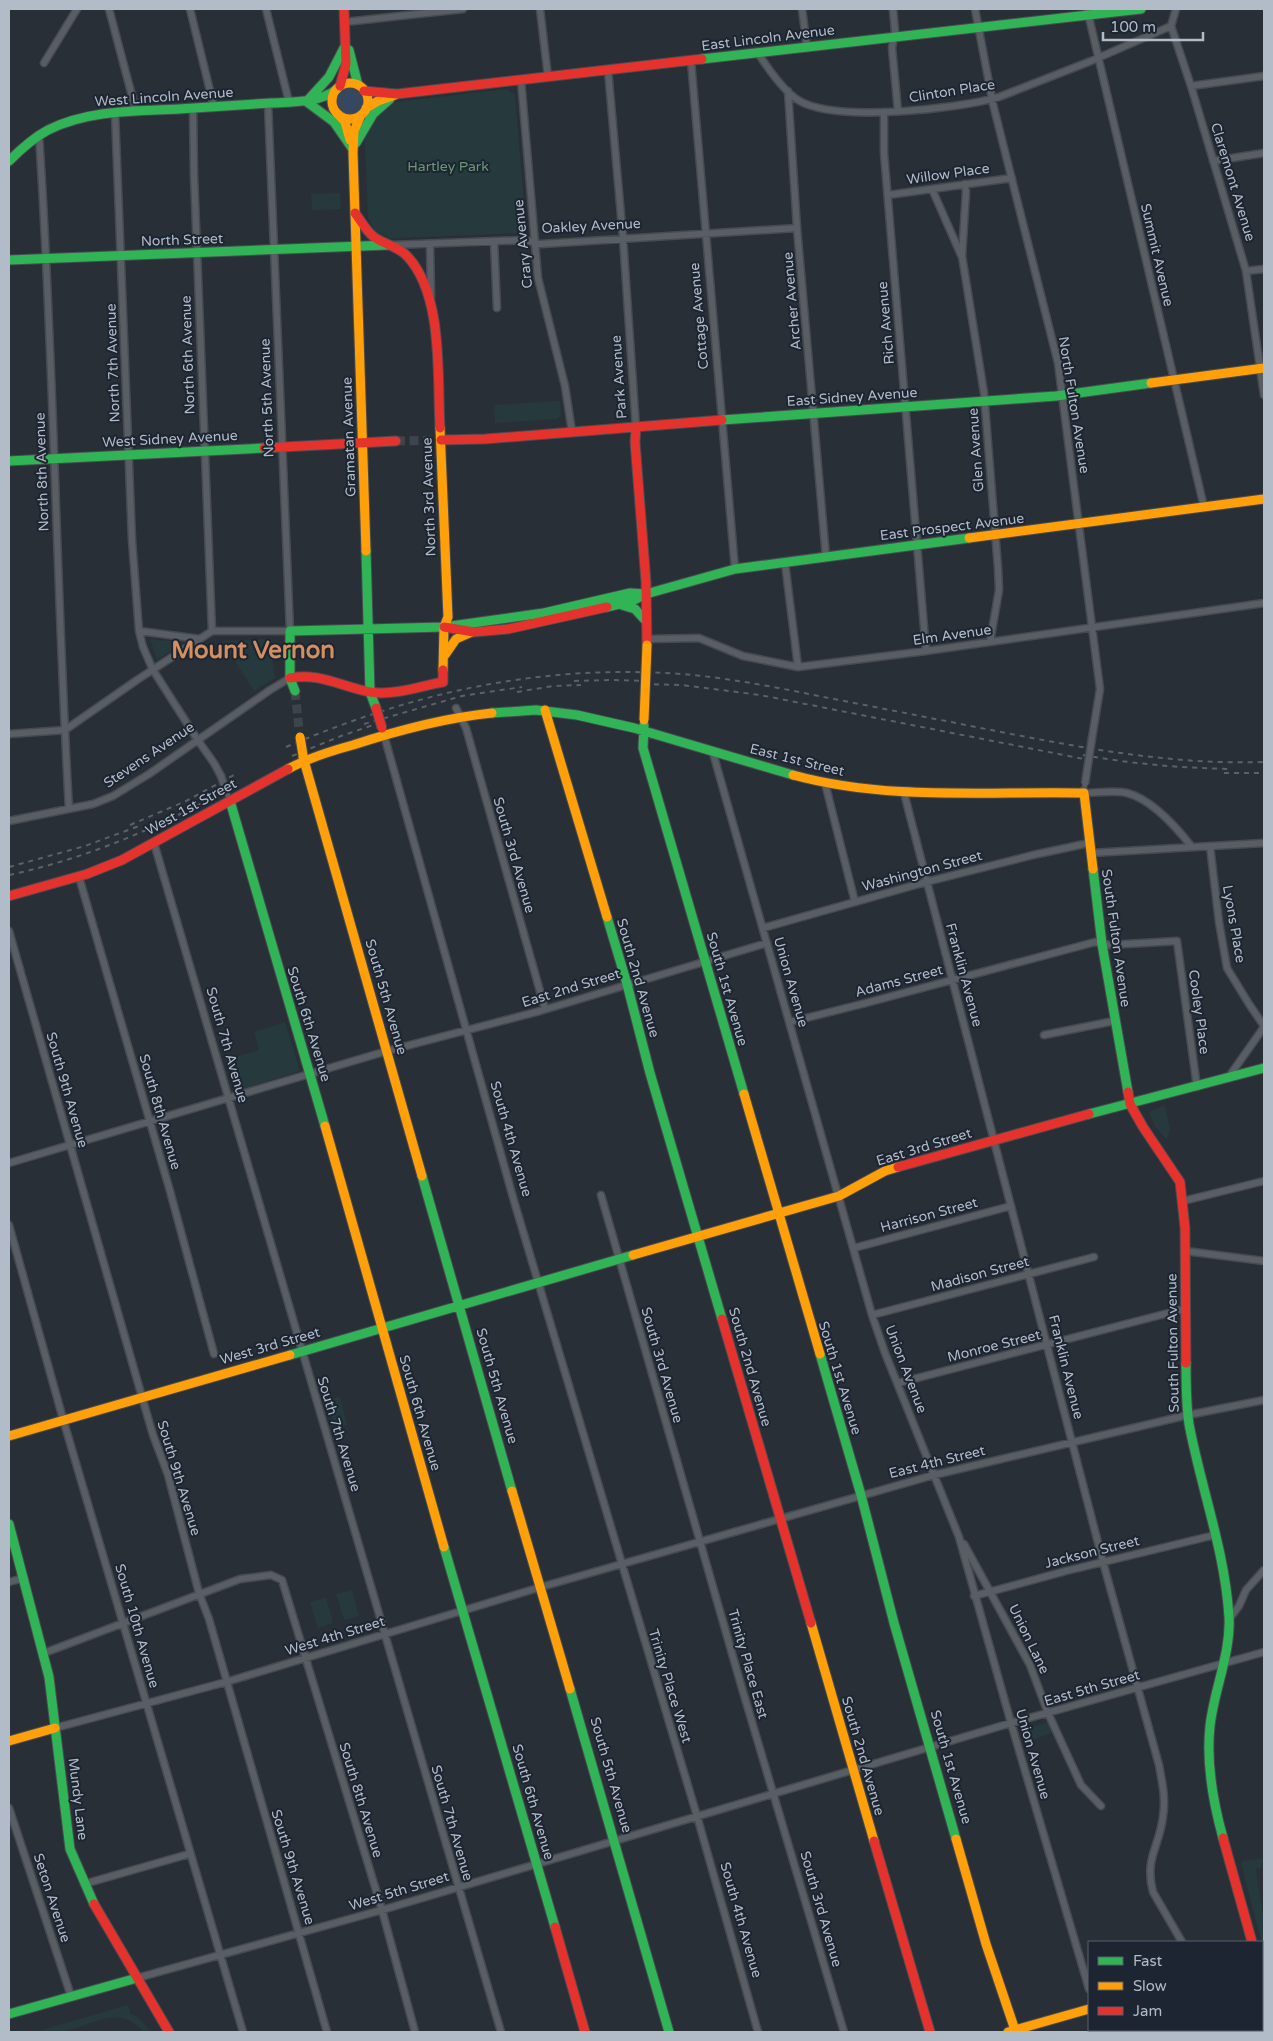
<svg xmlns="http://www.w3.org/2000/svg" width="1273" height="2041" font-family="'Varela Round',sans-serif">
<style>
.green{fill:#26393c}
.water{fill:#35485f}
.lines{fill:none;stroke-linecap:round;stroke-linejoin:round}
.secondary-tunnel{stroke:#3e444c;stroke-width:9;stroke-dasharray:9 4.5;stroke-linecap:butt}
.street-casing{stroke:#474b51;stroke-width:9}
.fast-casing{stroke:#474b51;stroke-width:11}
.slow-casing{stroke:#474b51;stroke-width:11}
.jam-casing{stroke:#474b51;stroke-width:11}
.street{stroke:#595d64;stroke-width:6}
.fast{stroke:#30b455;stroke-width:9}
.slow{stroke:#ff9f0a;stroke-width:9}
.jam{stroke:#e5322d;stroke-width:9}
.rail{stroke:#5c6168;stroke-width:2;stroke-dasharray:5 5;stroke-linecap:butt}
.street-bridge-casing{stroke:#474b51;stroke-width:9;stroke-linecap:butt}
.slow-bridge-casing{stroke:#474b51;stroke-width:11;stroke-linecap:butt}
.jam-bridge-casing{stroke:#474b51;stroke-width:11;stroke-linecap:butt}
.street-bridge{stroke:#595d64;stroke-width:6}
.slow-bridge{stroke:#ff9f0a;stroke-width:9}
.jam-bridge{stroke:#e5322d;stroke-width:9}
.labels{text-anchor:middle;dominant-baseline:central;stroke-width:4;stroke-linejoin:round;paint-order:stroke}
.street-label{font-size:14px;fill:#b2bbc8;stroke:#1c2531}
.park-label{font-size:14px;fill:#699973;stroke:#1c2531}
.town-label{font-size:24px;font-weight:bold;fill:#d48f60;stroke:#1c2531}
</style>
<rect width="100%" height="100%" fill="#292f36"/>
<path class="green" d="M507,89L515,95L526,226L520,233L399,238H390L375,231L368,218L365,143C366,125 380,108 396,102Z
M340,193L341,209L312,210L311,194Z
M560,401L561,416L557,419L495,423L494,405Z
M150,639L180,642V645L157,660Z
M272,639V658L275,678L254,691L222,641Z
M285,1022L300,1071L236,1091L226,1060L259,1050L254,1032Z
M1165,1105L1170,1129L1167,1140L1154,1125L1149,1112Z
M340,1397L347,1425L335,1428L327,1400Z
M352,1590L359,1616L344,1620L336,1594Z
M326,1597L333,1623L318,1628L310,1602Z
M1048,1722L1053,1732L1025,1743L1022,1730Z
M1264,1858V1862L1261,1863V1868L1256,1869L1264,1923V1946L1262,1944L1241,1864L1243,1861Z
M128,2005L131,2014L138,2017L151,2032H143C119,2001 88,2029 59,2032C51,2033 43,2032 35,2032Z"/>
<path class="water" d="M337 101a13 13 0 1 1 26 0a13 13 0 1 1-26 0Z"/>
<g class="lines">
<path class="secondary-tunnel" d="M396,441L441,440
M295,691L299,729"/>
<defs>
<path id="street" d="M109,9L136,111
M190,9L214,107
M266,9L289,102
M540,9L548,77
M802,9L807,47
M893,9L895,31L892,48L898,111
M975,9L993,104L1058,363L1100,689L1092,738
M1087,9L1204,507
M1176,9L1171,26L1191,86L1246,271L1264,395
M345,22L463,9
M758,53C767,67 784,91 798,100C834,123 958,109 999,97L1091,61L1171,26
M691,61L735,569
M44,63L77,9
M608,70L623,238L636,428
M521,80L538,278L565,386L572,432
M1191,86L1264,76
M788,91L797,228L826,557
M193,108L194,175L212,631
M884,112V153L926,651
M115,113L132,540L139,631L143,647L153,670L197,739L214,763L221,776
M39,135C54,359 56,584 69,809
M1213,161L1264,153
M965,184L966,192L962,256L984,393L998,568L999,590L990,642
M932,189L961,255
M888,195L1012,178
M494,241L497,308
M430,244L431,297
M392,245L525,240L541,244L797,228
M1246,271L1264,269
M785,563L798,667
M139,631L200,639
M212,631H290L268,104
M647,639L699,638L743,656L798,667L926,651L1264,603
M456,708L466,728L545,1009
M9,734L65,730L137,680L212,631
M384,735L514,1201L697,1816L758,2032
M713,753L872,1315L885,1353L959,1537L1011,1723L1089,1989
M825,783L855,902
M1084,790V793C1097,793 1114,790 1127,793C1151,799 1177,828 1192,847
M904,793L1103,1562L1159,1765C1162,1782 1166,1798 1163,1816C1160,1846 1144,1858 1153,1892L1182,1942
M9,821L93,804L113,796L149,774L270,690L290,678
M154,843L501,2032
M1210,846L1219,922L1227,968L1249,1004L1264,1026
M1091,853L1264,843
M79,877L170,1191L214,1354
M763,928L926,882L1033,855L1089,843
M9,931L142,1397L153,1435L168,1475L199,1593L209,1619L327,2032
M790,1022L866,1003L1095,942L1109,945L1177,941L1197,1087
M1044,1035L1114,1021
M1228,1078L1264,1027
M9,1163L387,1051L540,1011L767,943
M601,1195L741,1685L844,2032
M1183,1201L1264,1181
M9,1225L63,1419L243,2032
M854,1248L1011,1206
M1185,1251L1264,1261
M872,1315L1094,1257
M898,1383L1184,1309
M964,1544L1030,1665L1048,1713L1081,1785L1101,1806
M9,1582L24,1578
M974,1596L1066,1571L1215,1535
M1229,1619L1239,1606L1246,1590L1264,1570
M44,1653L240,1579L271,1575L282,1580L382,1910L415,2032
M55,1728L226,1682L541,1587L934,1475L1188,1415L1264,1400
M9,1808L71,1996
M84,1884L189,1854
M137,1978L382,1910L1011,1723L1264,1652
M1101,2030L1102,2032
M1196,2032L1197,2030"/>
<path id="fast" d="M349,50L358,85
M702,59L1141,9
M308,100L329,77L344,48
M307,102L334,122L352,148
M356,143L373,114L390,99
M9,161C21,149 33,138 48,130C88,110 135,111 179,109C210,107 240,105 271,103C292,102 320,103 337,89
M9,260L388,245
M722,420L1056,396L1151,383
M9,461L264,448
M366,551L370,692L376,708
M622,605L635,609L646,621
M607,607L632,601L646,594L735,569L969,538
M295,691L290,678V631L444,627L544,613L630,593L646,594
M492,713L536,710L577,715L634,728L793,775
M644,725L643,748L744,1094
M230,801L325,1126
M1093,869L1102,944L1128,1092
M607,917L627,984L650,1073L722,1319
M1089,1114L1264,1068
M422,1176L512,1491
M820,1354L861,1495L894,1623L956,1839
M290,1355L633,1255
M1186,1363C1186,1383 1186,1404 1189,1424C1201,1488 1225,1551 1229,1617C1231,1653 1214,1690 1210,1726C1206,1763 1213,1802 1223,1838
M9,1524L49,1677L70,1849L94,1904
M444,1547L555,1927
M570,1689L669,2032
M9,2014L137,1978"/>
<path id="slow" d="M332 101a18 18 0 1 1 36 0a18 18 0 1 1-36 0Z
M366,108L378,101L395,95
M338,114L345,122L350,140
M361,115L354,131L353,153L366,551
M1151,383L1264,368
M440,428L448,617L444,627L443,670
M969,538L1264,499
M445,655L456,639L472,632
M545,710L607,917
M303,757L422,1176
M288,769C308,758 331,751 353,745C399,730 444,718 492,713
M793,775C888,801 987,791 1084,793L1093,869
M744,1094L820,1354
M325,1126L444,1547
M633,1255L839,1196L885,1171L898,1167
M9,1436L290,1355
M512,1491L570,1689
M811,1623L874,1841
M9,1741L55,1728
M956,1839L986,1944L1015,2030
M1262,1991L1264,1999
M1008,2032L1089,2009"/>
<path id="jam" d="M340,86L346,64L344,9
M364,91L397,94L702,59
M355,213C361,221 366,231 374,237C385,245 398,246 407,256C444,295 437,377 440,428
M636,428L635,442L646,582L647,645
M441,440L485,439L722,420
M264,448L396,441
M444,627L474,632L508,629L607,607
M290,678C319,672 342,687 370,692C394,696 420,686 443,682V670
M9,896L87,874L122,860L288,769
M1128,1092L1130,1104L1143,1127L1180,1182L1185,1228L1186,1363
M898,1167L1089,1114
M722,1319L811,1623
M1223,1838L1252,1942
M874,1841L930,2032
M94,1904L169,2032
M555,1927L585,2032
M1262,1959L1264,1958"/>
</defs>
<use href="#street" class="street-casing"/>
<use href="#fast" class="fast-casing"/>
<use href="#slow" class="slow-casing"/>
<use href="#jam" class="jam-casing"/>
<use href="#street" class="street"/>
<use href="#fast" class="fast"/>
<use href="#slow" class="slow"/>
<use href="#jam" class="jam"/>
<path class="rail" d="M574,681L610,680L652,681
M644,684L682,685L760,695L1089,760
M517,692L553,686L581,685
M364,724L462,696L522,687
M286,747C415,692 540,664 681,674C732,678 784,689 834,699C890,710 946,721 1001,732C1088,749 1175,765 1264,762
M1083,755C1132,764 1181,768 1232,769
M292,756L341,736L373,725
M1224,773H1264
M130,825L186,801L234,775
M9,867L85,846L139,826
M9,875C93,857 163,825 238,784"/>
<defs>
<path id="street-bridge" d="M221,776L227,794
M1085,784L1092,738"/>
<path id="slow-bridge" d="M644,720L647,645
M300,737L303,755"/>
<path id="jam-bridge" d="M376,708L382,728"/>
</defs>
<use href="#street-bridge" class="street-bridge-casing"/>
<use href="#slow-bridge" class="slow-bridge-casing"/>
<use href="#jam-bridge" class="jam-bridge-casing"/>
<use href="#street-bridge" class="street-bridge"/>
<use href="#slow-bridge" class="slow-bridge"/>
<use href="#jam-bridge" class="jam-bridge"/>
</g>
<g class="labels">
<g class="street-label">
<text transform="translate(768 38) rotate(-7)">East Lincoln Avenue</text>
<text transform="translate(952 91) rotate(-9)">Clinton Place</text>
<text transform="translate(164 97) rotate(-4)">West Lincoln Avenue</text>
<text transform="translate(948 174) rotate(-8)">Willow Place</text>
<text transform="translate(1233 182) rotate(73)">Claremont Avenue</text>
<text transform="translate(591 226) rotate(-3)">Oakley Avenue</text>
<text transform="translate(182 240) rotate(-2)">North Street</text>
<text transform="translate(523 244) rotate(-96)">Crary Avenue</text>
<text transform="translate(1157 255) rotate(77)">Summit Avenue</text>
<text transform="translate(792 301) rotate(-95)">Archer Avenue</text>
<text transform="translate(699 316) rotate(-95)">Cottage Avenue</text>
<text transform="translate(886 323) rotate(-95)">Rich Avenue</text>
<text transform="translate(188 355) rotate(-92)">North 6th Avenue</text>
<text transform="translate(113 363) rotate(-92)">North 7th Avenue</text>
<text transform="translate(619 377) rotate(-94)">Park Avenue</text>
<text transform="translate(852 397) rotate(-4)">East Sidney Avenue</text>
<text transform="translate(267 398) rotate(-92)">North 5th Avenue</text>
<text transform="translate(1074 405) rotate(81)">North Fulton Avenue</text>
<text transform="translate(349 437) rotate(-92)">Gramatan Avenue</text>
<text transform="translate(170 439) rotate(-3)">West Sidney Avenue</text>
<text transform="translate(976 450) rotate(-94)">Glen Avenue</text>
<text transform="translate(42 472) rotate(-92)">North 8th Avenue</text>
<text transform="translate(429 497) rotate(-92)">North 3rd Avenue</text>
<text transform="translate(952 527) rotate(-7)">East Prospect Avenue</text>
<text transform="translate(952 635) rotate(-8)">Elm Avenue</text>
<text transform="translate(149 755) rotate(-34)">Stevens Avenue</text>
<text transform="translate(797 760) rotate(14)">East 1st Street</text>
<text transform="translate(191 807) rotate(-29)">West 1st Street</text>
<text transform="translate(514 855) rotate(74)">South 3rd Avenue</text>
<text transform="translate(922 871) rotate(-15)">Washington Street</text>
<text transform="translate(1234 924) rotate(80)">Lyons Place</text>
<text transform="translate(1116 938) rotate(82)">South Fulton Avenue</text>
<text transform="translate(964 975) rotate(75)">Franklin Avenue</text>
<text transform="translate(638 978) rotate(74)">South 2nd Avenue</text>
<text transform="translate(899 981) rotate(-15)">Adams Street</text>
<text transform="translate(791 982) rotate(74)">Union Avenue</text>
<text transform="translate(571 988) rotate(-17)">East 2nd Street</text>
<text transform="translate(727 989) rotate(74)">South 1st Avenue</text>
<text transform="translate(386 997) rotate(74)">South 5th Avenue</text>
<text transform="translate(1199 1012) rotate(82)">Cooley Place</text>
<text transform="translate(309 1024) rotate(73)">South 6th Avenue</text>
<text transform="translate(227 1045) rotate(74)">South 7th Avenue</text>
<text transform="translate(67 1090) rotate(74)">South 9th Avenue</text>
<text transform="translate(160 1112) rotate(74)">South 8th Avenue</text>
<text transform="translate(511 1139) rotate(74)">South 4th Avenue</text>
<text transform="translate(924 1147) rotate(-17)">East 3rd Street</text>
<text transform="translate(929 1215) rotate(-15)">Harrison Street</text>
<text transform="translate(980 1274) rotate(-15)">Madison Street</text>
<text transform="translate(1173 1343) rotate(-91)">South Fulton Avenue</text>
<text transform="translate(270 1346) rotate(-16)">West 3rd Street</text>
<text transform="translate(994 1346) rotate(-14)">Monroe Street</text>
<text transform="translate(662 1365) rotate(74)">South 3rd Avenue</text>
<text transform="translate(750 1367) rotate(74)">South 2nd Avenue</text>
<text transform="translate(1066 1367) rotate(76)">Franklin Avenue</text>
<text transform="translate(906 1369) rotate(69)">Union Avenue</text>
<text transform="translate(840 1378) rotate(73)">South 1st Avenue</text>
<text transform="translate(497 1386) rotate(74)">South 5th Avenue</text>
<text transform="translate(420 1413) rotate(74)">South 6th Avenue</text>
<text transform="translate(339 1434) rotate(73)">South 7th Avenue</text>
<text transform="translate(937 1462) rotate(-14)">East 4th Street</text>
<text transform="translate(179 1478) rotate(73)">South 9th Avenue</text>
<text transform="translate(1092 1552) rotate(-14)">Jackson Street</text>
<text transform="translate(137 1626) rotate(74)">South 10th Avenue</text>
<text transform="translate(335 1636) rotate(-17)">West 4th Street</text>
<text transform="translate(1029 1639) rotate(64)">Union Lane</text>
<text transform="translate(748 1664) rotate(74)">Trinity Place East</text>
<text transform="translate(670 1686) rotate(73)">Trinity Place West</text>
<text transform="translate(1092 1688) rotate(-16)">East 5th Street</text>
<text transform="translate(1033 1754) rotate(74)">Union Avenue</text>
<text transform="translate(863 1756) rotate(74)">South 2nd Avenue</text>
<text transform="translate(951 1767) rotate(74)">South 1st Avenue</text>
<text transform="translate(611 1775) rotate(74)">South 5th Avenue</text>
<text transform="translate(78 1799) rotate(83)">Mundy Lane</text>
<text transform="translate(361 1800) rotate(73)">South 8th Avenue</text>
<text transform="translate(533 1802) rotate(74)">South 6th Avenue</text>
<text transform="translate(452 1823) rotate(74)">South 7th Avenue</text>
<text transform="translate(293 1867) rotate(73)">South 9th Avenue</text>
<text transform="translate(399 1891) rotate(-17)">West 5th Street</text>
<text transform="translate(52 1898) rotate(72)">Seton Avenue</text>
<text transform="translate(821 1909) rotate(74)">South 3rd Avenue</text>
<text transform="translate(741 1920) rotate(74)">South 4th Avenue</text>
</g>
<g class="park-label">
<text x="448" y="166">Hartley Park</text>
</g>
<g class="town-label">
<text x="253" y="650">Mount Vernon</text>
</g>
</g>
<rect width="1273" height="2041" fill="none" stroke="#b2bbc8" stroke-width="20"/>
<rect x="1088" y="1941" width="175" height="90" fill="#1c2531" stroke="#58616d"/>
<rect x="1098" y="1957" width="25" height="8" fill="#30b455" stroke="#58616d"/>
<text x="1133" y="1966" font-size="15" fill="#b2bbc8">Fast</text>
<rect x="1098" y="1982" width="25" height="8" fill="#ff9f0a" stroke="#58616d"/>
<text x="1133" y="1991" font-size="15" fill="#b2bbc8">Slow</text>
<rect x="1098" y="2007" width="25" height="8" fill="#e5322d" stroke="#58616d"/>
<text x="1133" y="2016" font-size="15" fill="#b2bbc8">Jam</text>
<path d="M1103 32v8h100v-8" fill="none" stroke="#b2bbc8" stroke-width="2.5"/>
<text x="1110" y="32" font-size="15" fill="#b2bbc8" stroke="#1c2531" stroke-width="4" paint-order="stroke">100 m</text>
</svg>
